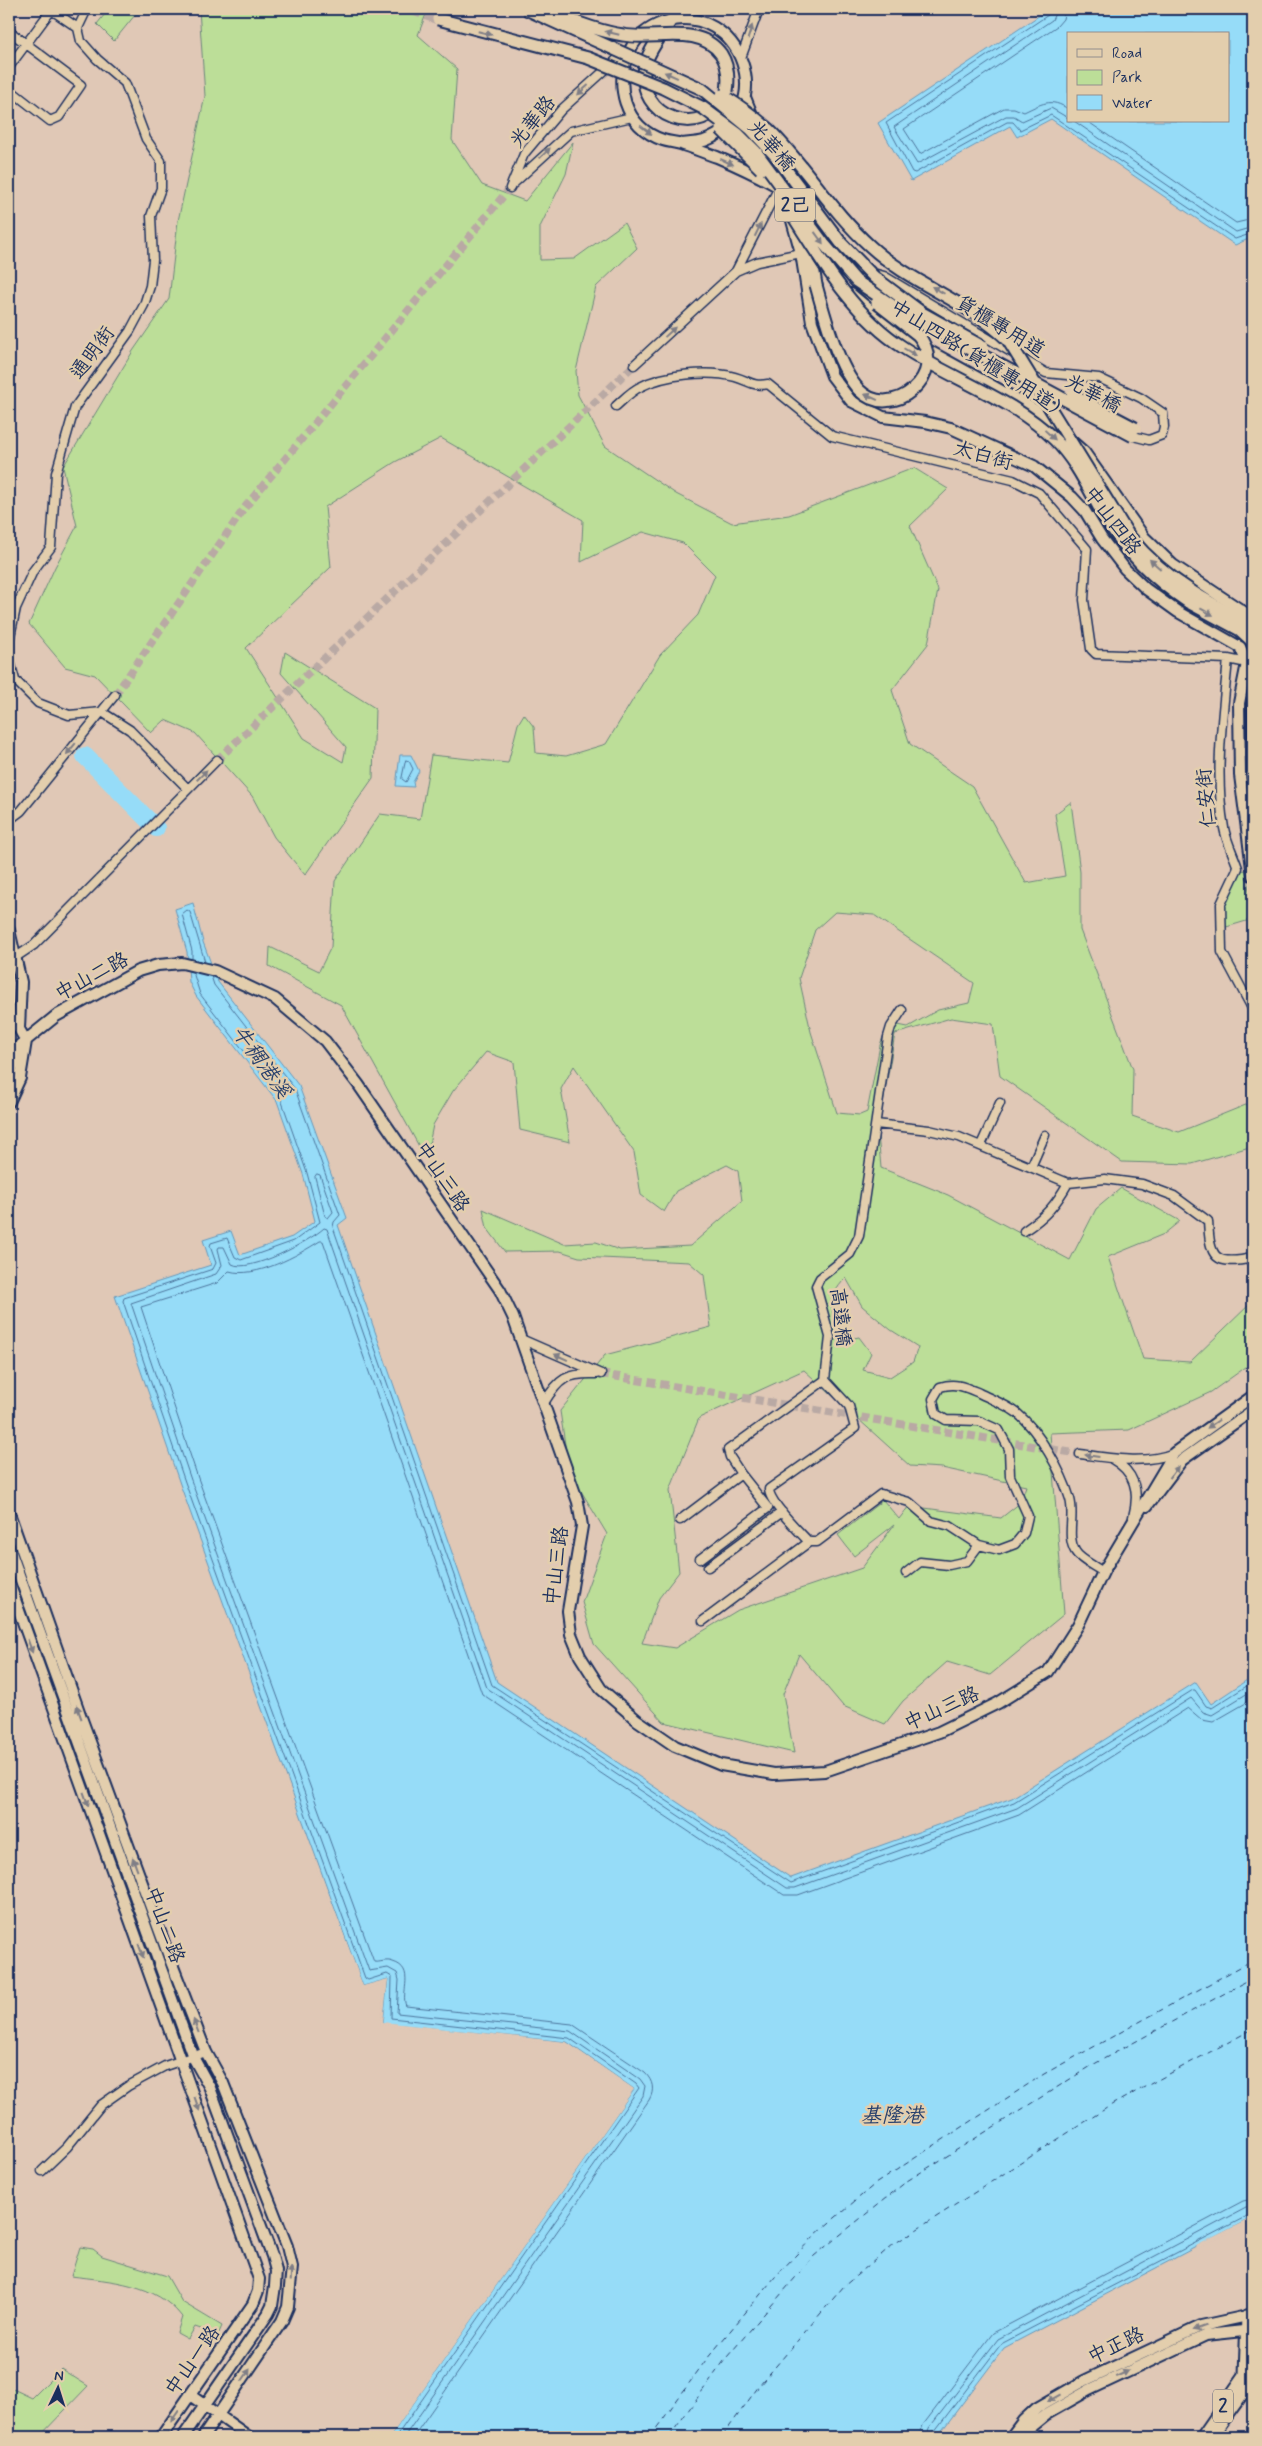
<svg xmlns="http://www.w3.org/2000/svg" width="1262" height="2446" font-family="Mynerve,'LXGW WenKai TC',sans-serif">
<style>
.green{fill:#bcde98;stroke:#6c867b;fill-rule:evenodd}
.water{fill:#96dcf8;stroke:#6597ba;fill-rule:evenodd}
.pier{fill:#e0c8b6}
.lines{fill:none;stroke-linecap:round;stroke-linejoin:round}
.shore{stroke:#4c749c;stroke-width:1}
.river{stroke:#96dcf8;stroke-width:18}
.ferry{stroke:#27406d;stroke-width:1;stroke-dasharray:6 5;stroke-linecap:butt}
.street-tunnel{stroke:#b9a9a4;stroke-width:8;stroke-dasharray:8 4;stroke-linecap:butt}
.primary-tunnel{stroke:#b9a9a4;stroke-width:11;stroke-dasharray:11 5.5;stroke-linecap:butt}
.street-casing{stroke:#1b2f5e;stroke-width:11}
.secondary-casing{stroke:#1b2f5e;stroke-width:14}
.primary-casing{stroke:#1b2f5e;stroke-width:15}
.street{stroke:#e3cead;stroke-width:8}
.secondary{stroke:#e3cead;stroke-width:10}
.primary{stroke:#e3cead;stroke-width:11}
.primary-bridge-casing{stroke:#1b2f5e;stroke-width:15;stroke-linecap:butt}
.primary-bridge{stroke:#e3cead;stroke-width:11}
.oneway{fill:#7f7e86}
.labels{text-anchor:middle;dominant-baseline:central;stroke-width:5;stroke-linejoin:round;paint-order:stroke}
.shield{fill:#e3cead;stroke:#575f76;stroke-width:1}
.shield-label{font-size:19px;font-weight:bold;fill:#1b2f5e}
.street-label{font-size:20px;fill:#1b2f5e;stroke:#e3cead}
.water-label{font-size:21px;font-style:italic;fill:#27406d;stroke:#e3cead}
</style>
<rect width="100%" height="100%" fill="#e0c8b6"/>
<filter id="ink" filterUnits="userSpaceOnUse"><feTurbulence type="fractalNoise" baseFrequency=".02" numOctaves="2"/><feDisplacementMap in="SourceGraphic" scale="10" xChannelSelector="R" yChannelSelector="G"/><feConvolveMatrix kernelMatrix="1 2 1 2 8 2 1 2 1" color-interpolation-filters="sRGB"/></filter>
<g filter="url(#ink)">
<path class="green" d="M109,9H159L135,15L114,41L97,24Z
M199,9H428L418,35L457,69L452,140L482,185L525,201L573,142L566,174L540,227V260L574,259L624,223L637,248L596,287L576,371L578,395L605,446L676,494L732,523L789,515L914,468L948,489L910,526L938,590L928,644L892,690L910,744L972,786L1026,883L1065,876L1055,814L1071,802L1080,872V930L1133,1069L1132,1116L1179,1132L1253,1102V1146L1192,1164L1122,1162L1000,1076L993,1024L951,1018L895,1034L878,1133L881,1168L948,1195L1070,1260L1096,1209L1121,1188L1180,1221L1164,1234L1108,1257L1143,1359L1190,1362L1253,1301V1362L1211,1392L1129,1430L1050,1433L1064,1614L990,1675L947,1662L903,1701L885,1724L843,1706L799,1654L783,1694L794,1753L664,1722L594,1644L582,1602L607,1534L569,1471L560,1411L605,1355L711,1327L704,1275L689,1262L579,1257L560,1251L505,1252L487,1228L483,1209L564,1244L596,1242L620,1250L690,1246L742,1201L738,1171L727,1165L676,1191L664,1212L641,1195L634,1152L574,1066L561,1089L570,1142L520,1130L514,1062L486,1052L453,1091L433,1125L426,1159L341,1005L269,966L270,947L319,971L331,947L335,881L380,814L420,819L431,755L508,763L518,724L524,714L534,727L536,753L566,756L606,744L660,655L698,615L715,575L683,543L643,532L581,562L583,520L441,438L395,462L325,507L331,567L246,648L304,738L343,762L346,747L281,673L285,652L375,708L373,778L305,875L274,837L252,796L195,733L165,720L151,733L95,675L65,667L29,624L55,567L77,526L63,467L133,351L169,299L178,221L205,96ZM835,912L874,915L974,983L969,1003L938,1010L908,1027L888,1023L880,1045L867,1112L860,1115L837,1113L811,1032L799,978L815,930ZM846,1278L862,1306L891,1330L918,1347L913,1362L890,1377L863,1370L871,1353L859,1337L840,1341C833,1316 824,1299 846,1278ZM804,1370L910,1466L942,1468L1026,1486L1020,1503L1001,1518L909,1506L899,1519L883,1500L838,1535L854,1556L894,1525L862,1568L738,1610L675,1648L642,1643L659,1598L679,1572L670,1490L699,1418Z
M1246,870L1253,919L1223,928V904L1239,871Z
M80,2247L93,2249L102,2256L167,2276L182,2302L222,2326L218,2335L195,2327L188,2339L177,2333L182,2317C156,2283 111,2281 71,2276Z
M61,2369L88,2386L39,2437H27L9,2427V2387L32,2398Z"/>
<path class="water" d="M1049,9H1253V237L1235,245L1051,119L1017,137L1010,126L911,181L878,123ZM1068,34H1228V121H1068Z
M400,755H411L419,771L413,782L414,787L396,786Z
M193,903L203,942L218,982L299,1086L347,1218L338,1225L497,1682L791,1878L1012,1798L1196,1682L1211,1704L1253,1676V2217L1004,2348L937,2437H390L634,2089L567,2042L383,2023L388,1979L363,1986L180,1484L115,1296L211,1265L203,1240L231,1231L240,1255L292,1237L315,1221L303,1174L277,1101L196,996L189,982L187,952L175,909Z"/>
<path class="pier" d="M259,1707L363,1986L388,1979L383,2022L566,2042L634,2089L390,2437H387L631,2089L567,2045L381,2024L385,1982L363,1989L361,1988Z
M1253,2217V2219L1198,2248L1196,2246Z"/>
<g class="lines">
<path class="shore" d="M1051,9L1048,15L886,123L912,172L915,173L1007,122H1013L1020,130L1051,115L1235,239L1253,233
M1057,9L1052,20L894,127L917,164L1006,116H1014L1022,121L1051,108L1068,118
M1065,9L1063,19L1057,26L904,129L920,154L1004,108H1014L1024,112C1041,104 1051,97 1068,109
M1074,121L1236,232L1253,227
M1087,121L1236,223L1253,219
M406,760L409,761L413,769L406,782L402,779Z
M192,959V951L182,914L187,910L190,912L205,962
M193,972L200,994L281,1099L307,1173L320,1222L294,1241L241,1260L235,1257L227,1238L211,1243L210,1246L216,1263L213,1269L124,1298L123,1301L185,1482L365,1978L368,1980L387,1974L392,1977L391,2018L569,2038L636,2084L639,2088L396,2437
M211,976L214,985L295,1089L340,1215L334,1222L333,1227L492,1685L791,1883L1014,1802L1193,1690H1195L1206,1706L1212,1708L1253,1682
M317,1174L320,1175L333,1212L328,1218L325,1216L315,1177Z
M404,2437L643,2096L645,2086L640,2079L570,2031L397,2013L399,1980L397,1973L388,1968L369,1971L191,1480L131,1303L216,1274L222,1265L218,1249L219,1247H224L232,1264C249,1274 310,1241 324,1228L327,1229L487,1688L787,1888H795L1017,1808L1191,1698L1203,1712L1212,1715L1253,1690
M413,2437L649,2100C655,2090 653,2081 645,2073L572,2024L406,2006C400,1992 416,1969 393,1962C386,1959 380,1963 374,1962L198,1478L141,1307L217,1283L229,1271C256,1279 298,1255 320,1241H323L482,1694L784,1895H798L1019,1815L1188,1708L1202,1720L1213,1722L1253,1699
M919,2437L923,2425L993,2333L1243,2201L1253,2199
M927,2437L929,2428L998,2339L1246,2208L1253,2206
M933,2437L934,2432L1001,2344L1253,2213"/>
<path class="river" d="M85,756L156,828"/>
<path class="ferry" d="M650,2437L706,2360L775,2277L816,2234L875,2184L1044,2074L1253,1960
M669,2437L727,2357L814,2256L907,2181L1096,2063L1253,1978
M722,2437L759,2386L844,2286L894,2244L1113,2104L1253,2029"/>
<path class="street-tunnel" d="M115,695L246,506L510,188
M217,760L634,365
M601,1374L1080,1454"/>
<path class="primary-tunnel" d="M411,9L438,19"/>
<defs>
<path id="street" d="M50,9L78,28
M671,20L689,9
M9,31L81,85L59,117L50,121L9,89
M742,55L759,9
M9,67L52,9
M513,184L571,131L632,117
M510,188L524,154L561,110L625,52
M736,271L757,262L801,253L884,276L1046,373L1099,378L1141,398L1163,413L1164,427L1162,435L1149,440L1133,436
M634,365L736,271L779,187
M616,406C623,400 631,391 640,387C664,374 709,370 735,377C750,381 752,387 768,384L832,436L1013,480L1039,493L1087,549L1084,600L1091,649L1096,654L1228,659L1247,663
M9,641L16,608L33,571L51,547L56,473L75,407L130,331L144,305L150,286L153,260L151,216L161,188V161L146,139L125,83L97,59L81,41L78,28L87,9
M9,658L15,680L38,703L69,715L102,712
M1228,659C1223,715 1214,773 1224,828C1226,840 1234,856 1238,868L1221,904L1222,952L1253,1010
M102,712L130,730L188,789
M9,820L21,811L115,695
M16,957L34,945L217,760
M876,1124L929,1130L959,1137L1068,1183L1105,1179L1142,1184L1174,1196L1208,1221C1210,1258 1214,1266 1253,1258
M981,1145L1000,1103
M1031,1167L1045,1135
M1024,1231C1046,1216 1055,1206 1068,1183
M521,1339L601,1374
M825,1380L830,1337L816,1286L820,1278L850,1254L859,1236L888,1037L891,1027L902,1010
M544,1403C559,1378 567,1373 596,1374
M1080,1454C1110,1458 1145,1465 1174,1453
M1112,1459C1135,1472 1140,1491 1133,1517
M680,1520L741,1474L730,1457L728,1450L825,1380L849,1406L855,1428L769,1489C769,1503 799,1531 809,1542H817L881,1494L909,1502L931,1521L950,1526L979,1545L999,1550L1015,1544L1024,1533L1028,1516L1010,1476L1009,1449L999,1430L979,1421L946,1420L936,1414L933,1399L940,1387C956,1382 965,1387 979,1393C991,1399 1007,1405 1017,1413C1039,1431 1062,1472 1070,1499C1075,1517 1066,1535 1075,1551C1080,1560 1095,1566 1103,1572
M700,1559L768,1508L741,1474
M708,1567L782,1512
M906,1573L920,1562L949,1565L967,1561L979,1545
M703,1621L809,1542
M42,2171L67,2147L101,2105L128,2086L165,2066L206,2052"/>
<path id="secondary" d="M745,97L753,117
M681,144C689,143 697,143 704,141C782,112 741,0 664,22C650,27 637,36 630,50C613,83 624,127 663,140C669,142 675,142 681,144C693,148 705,153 717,157C738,166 759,176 779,187
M791,217L801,253L812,322L832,376L851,401L883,417L925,422L951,428L1034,466L1072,497L1085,511L1102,539L1125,569L1146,589L1178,612L1240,647L1247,663L1239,703L1240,775L1253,876
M851,294L899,334L1036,410L1084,452L1144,537L1173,565L1253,618
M1253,702V781
M9,930L21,982L19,1029L26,1041
M9,1054L56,1016L138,971L158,965L182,963L215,971L275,999L325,1041L358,1084L500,1290L513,1317L578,1502L582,1526L568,1611L571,1634L580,1656L601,1689L637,1720L675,1746L721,1765L774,1774L825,1771L939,1732L998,1703L1048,1672L1078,1625L1103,1572L1174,1453L1253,1396
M9,1071L23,1046
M9,1102L20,1078L26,1041
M1147,1506L1182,1460L1253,1410
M9,1513L82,1720L170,1959L206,2052L223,2083L287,2246L292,2267L288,2307L282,2321L203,2437
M9,1547L193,2057L210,2088L272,2256L276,2271L275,2286L272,2306L268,2314L183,2437
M9,1583L259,2279L258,2291L253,2304L161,2437
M190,2395L249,2437
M1011,2437L1023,2421L1037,2408L1084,2381L1201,2326L1247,2316
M1023,2437L1029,2428L1045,2415L1089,2390L1206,2335L1253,2330"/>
<path id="primary" d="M671,20C663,34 648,50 645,66C634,118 704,142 725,96
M801,253L814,273L816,285
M1194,593L1253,627
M1188,602L1240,630L1253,642
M1202,2437L1245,2375L1247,2316L1253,2315
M1211,2437L1253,2379V2370"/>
</defs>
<use href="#street" class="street-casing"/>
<use href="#secondary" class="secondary-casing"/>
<use href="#primary" class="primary-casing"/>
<use href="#street" class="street"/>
<use href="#secondary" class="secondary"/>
<use href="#primary" class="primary"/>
<defs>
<path id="primary-bridge" d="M526,9L702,89L751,129L775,155L841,243L874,277L922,313L983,347
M546,11C571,20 597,31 623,35C655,41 699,23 721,54C728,65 729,78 727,91
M438,19L588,58L663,88L703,108L738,134L756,152L824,244L856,281L905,314L1133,436
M722,95C738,105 754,116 768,129C805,165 831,211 870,246C911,284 967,300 1008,340L1129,536C1148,559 1169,577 1194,593
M721,129L761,169
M783,200C817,253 850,314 904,348C952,379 1015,400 1055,440C1077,462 1089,490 1104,516C1126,552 1153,579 1188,602
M816,285C824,314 838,368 859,390C891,423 951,374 918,335L877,303
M1072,395L1135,428"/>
</defs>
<use href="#primary-bridge" class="primary-bridge-casing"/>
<use href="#primary-bridge" class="primary-bridge"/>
</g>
<defs><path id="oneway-solid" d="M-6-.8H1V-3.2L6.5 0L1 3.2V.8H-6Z" transform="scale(1.25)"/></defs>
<g class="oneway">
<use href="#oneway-solid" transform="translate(750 32) rotate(-72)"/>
<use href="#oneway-solid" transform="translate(485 33) rotate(14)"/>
<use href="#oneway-solid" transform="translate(612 33) rotate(-166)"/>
<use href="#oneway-solid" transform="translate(671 75) rotate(-156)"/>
<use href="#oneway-solid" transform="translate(583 90) rotate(138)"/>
<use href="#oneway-solid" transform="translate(646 130) rotate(37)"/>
<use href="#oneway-solid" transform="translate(545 153) rotate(-44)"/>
<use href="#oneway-solid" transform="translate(727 162) rotate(24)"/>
<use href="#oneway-solid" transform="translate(758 230) rotate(-64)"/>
<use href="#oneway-solid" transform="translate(819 238) rotate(54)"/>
<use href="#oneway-solid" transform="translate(938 290) rotate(-150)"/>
<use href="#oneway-solid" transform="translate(670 332) rotate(-43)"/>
<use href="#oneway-solid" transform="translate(910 352) rotate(30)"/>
<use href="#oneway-solid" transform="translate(871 397) rotate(-156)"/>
<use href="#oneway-solid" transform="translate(1050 435) rotate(43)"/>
<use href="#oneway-solid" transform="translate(1155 564) rotate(-139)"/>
<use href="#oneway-solid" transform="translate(1207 612) rotate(28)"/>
<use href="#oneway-solid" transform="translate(71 749) rotate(129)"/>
<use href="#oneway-solid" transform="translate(202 775) rotate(-45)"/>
<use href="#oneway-solid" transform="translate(561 1357) rotate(-156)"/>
<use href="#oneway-solid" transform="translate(1213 1424) rotate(145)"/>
<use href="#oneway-solid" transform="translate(1092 1456) rotate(-172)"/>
<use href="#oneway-solid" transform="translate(1174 1472) rotate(-54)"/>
<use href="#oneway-solid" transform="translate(30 1646) rotate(70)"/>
<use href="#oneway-solid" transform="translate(79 1712) rotate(-110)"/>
<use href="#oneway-solid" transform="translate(86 1799) rotate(70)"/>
<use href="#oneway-solid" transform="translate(135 1864) rotate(-110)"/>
<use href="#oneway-solid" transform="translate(141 1951) rotate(70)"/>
<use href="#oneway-solid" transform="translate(196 2026) rotate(-111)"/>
<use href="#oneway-solid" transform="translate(197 2104) rotate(70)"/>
<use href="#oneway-solid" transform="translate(291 2274) rotate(-88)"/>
<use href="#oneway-solid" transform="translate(1200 2328) rotate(160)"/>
<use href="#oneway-solid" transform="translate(1122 2374) rotate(-25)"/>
<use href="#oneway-solid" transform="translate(246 2375) rotate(-56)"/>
<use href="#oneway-solid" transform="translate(1054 2398) rotate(151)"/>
<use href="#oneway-solid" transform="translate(175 2416) rotate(125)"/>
</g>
</g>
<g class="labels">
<g class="shield">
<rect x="775" y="188.5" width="40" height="33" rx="4"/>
<rect x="1213" y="2389.5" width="20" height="33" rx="4"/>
</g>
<g class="shield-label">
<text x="795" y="205">2己</text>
<text x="1223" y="2406">2</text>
</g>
<g class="street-label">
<text transform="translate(533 122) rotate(-51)">光華路</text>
<text transform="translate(771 146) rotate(49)">光華橋</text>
<text transform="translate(1000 327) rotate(31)">貨櫃專用道</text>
<text transform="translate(93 353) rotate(-54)">通明街</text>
<text transform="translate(975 357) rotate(32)">中山四路(貨櫃專用道)</text>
<text transform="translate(1093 394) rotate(28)">光華橋</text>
<text transform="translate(983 456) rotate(15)">太白街</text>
<text transform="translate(1112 521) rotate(53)">中山四路</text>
<text transform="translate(1207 798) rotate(-95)">仁安街</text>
<text transform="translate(92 977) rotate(-28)">中山二路</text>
<text transform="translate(442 1177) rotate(56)">中山三路</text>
<text transform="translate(840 1317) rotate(83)">高遠橋</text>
<text transform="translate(557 1566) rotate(-83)">中山三路</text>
<text transform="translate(942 1709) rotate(-24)">中山三路</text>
<text transform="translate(164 1925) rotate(70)">中山二路</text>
<text transform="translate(1116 2346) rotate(-25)">中正路</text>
<text transform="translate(193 2361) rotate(-55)">中山一路</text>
</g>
<g class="water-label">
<text transform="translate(261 1062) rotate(54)">牛稠港溪</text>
<text x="892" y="2116">基隆港</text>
</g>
</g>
<rect width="1262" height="2446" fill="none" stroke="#e3cead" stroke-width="30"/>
<rect x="15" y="15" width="1232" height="2416" fill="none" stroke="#1b2f5e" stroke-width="2" filter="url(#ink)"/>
<rect x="1067" y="32" width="162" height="90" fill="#e3cead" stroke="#938e8d"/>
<rect x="1077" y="49" width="25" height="8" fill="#e3cead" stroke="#938e8d"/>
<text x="1112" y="58" font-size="15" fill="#1b2f5e">Road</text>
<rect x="1077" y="70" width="25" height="15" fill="#bcde98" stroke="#938e8d"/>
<text x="1112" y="82" font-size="15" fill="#1b2f5e">Park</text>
<rect x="1077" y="95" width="25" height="15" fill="#96dcf8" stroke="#938e8d"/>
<text x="1112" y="108" font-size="15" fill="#1b2f5e">Water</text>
<g transform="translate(58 2388) rotate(4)" stroke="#e3cead" stroke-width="4" paint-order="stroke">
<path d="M0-4L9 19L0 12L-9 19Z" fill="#1b2f5e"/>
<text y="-8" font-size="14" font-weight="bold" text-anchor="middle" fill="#1b2f5e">N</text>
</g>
</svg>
